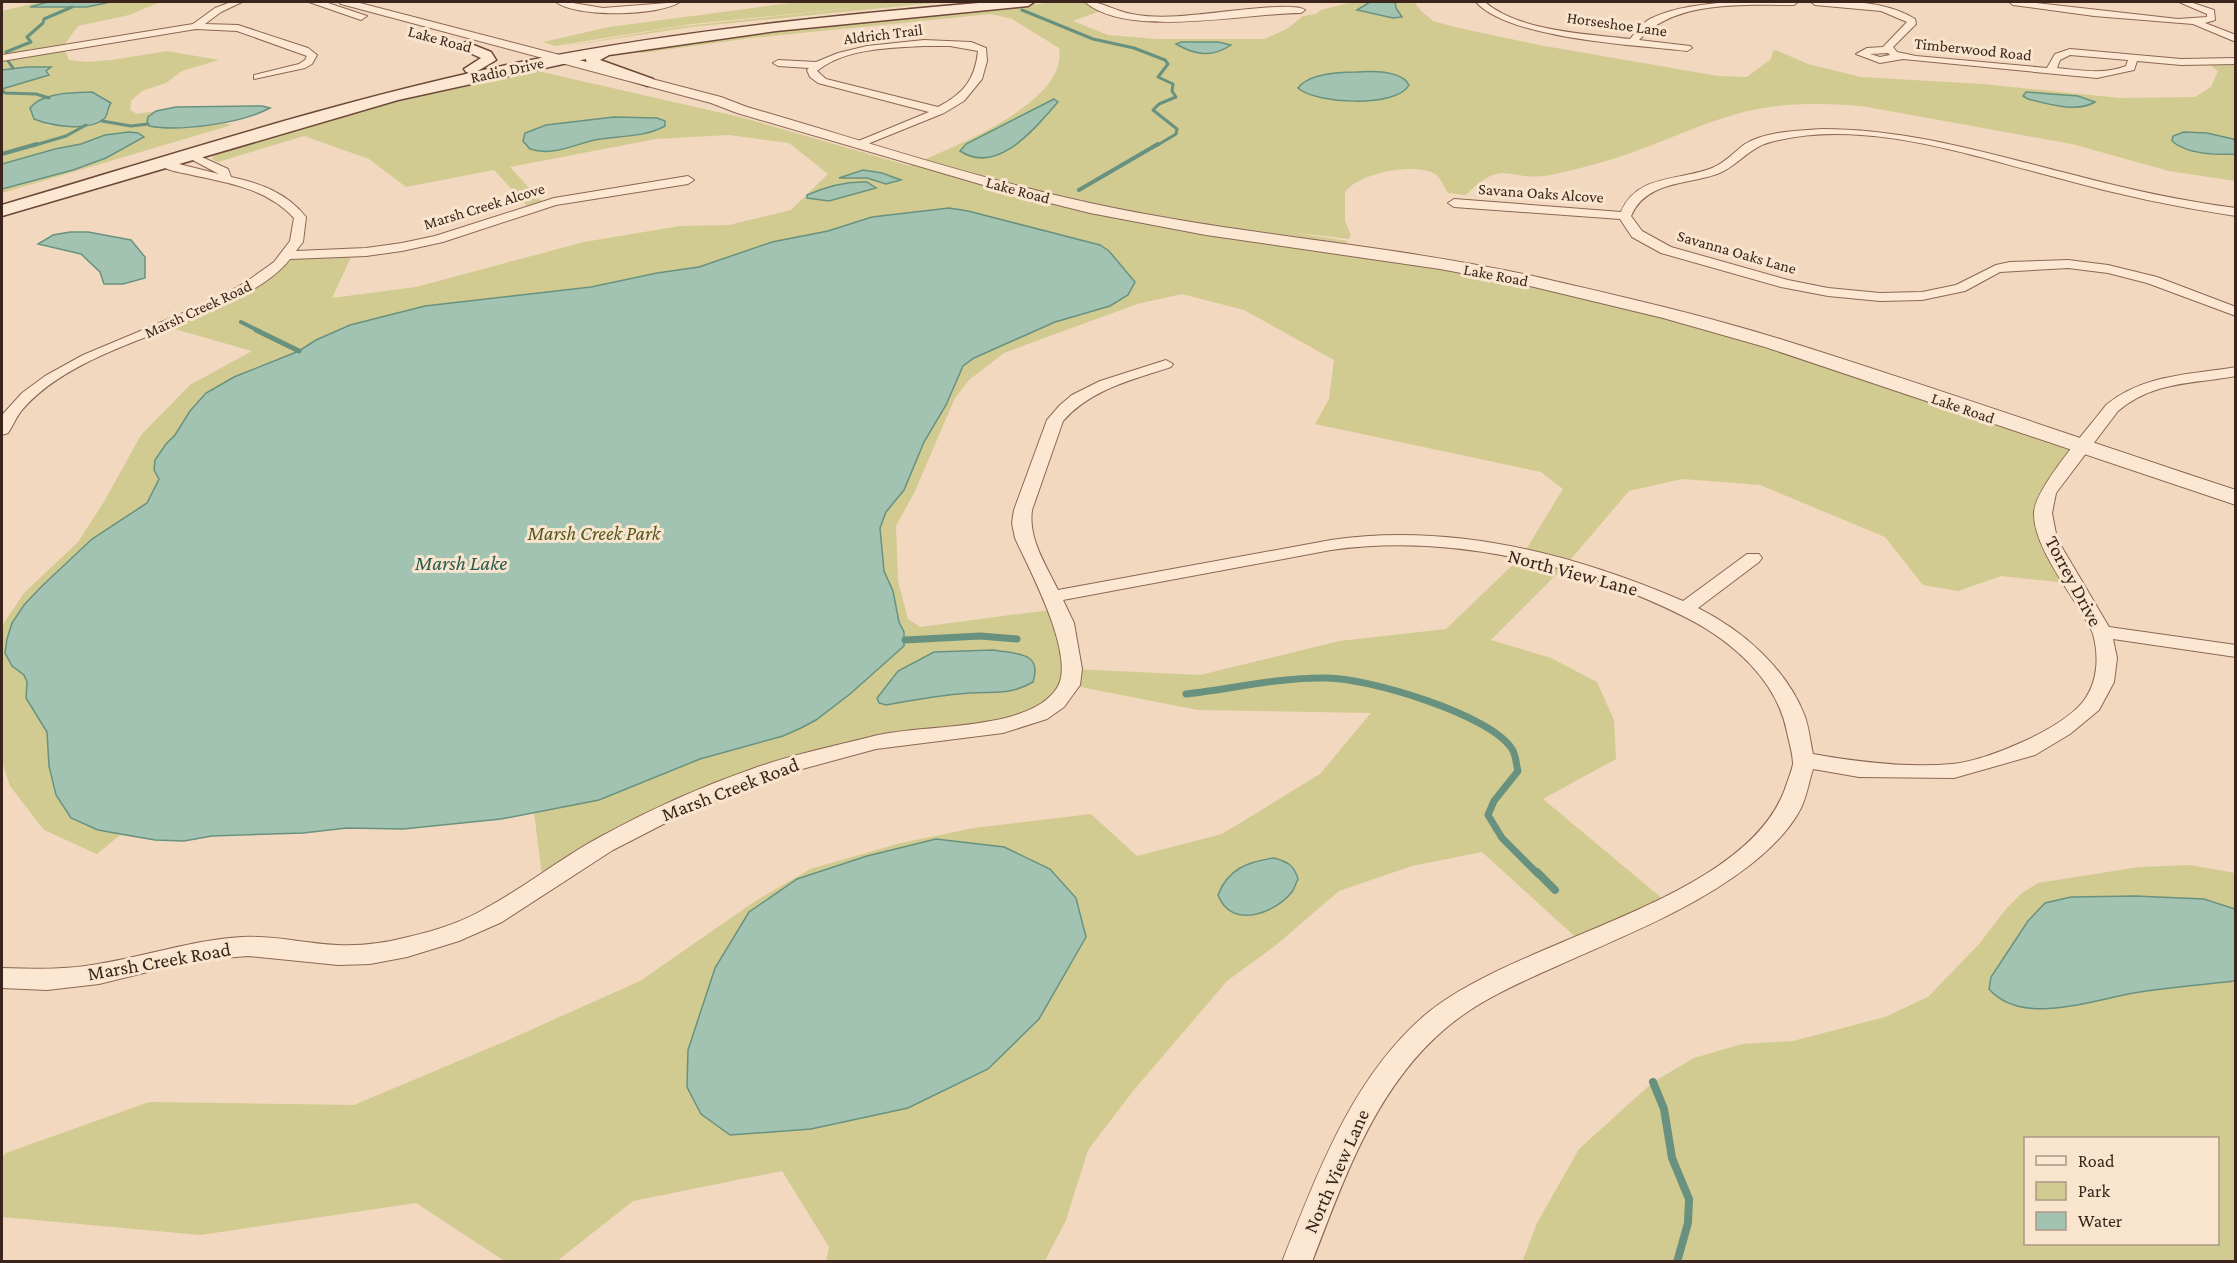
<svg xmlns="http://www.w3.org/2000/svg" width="2237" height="1263" font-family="'Crimson Pro',serif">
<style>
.green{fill:#d1cb91;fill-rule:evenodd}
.water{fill:#a2c3b2;stroke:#68927f;stroke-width:1.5}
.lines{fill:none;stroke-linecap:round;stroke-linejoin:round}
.stream-far4{stroke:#68927f;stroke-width:3}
.stream-far3{stroke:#68927f;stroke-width:4}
.stream-far2{stroke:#68927f;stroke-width:5}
.stream-far1{stroke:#68927f;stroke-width:7}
.stream{stroke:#68927f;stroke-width:8}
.minor-casing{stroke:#8c6755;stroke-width:2}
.tertiary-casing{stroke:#8c6755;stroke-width:2}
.secondary-casing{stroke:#6e4838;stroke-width:3}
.minor{fill:#fce7d2;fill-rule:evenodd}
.tertiary{fill:#fce7d2;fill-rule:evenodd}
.secondary{fill:#fce7d2;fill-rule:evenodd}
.labels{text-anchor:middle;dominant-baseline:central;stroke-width:6;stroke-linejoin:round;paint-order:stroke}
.far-street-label{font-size:16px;fill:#3a241b;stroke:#f9e4ce}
.park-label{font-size:20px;font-style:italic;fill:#56591f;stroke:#f9e4ce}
.street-label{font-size:20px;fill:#3a241b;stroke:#f9e4ce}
.water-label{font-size:21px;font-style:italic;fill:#295b4e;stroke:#f9e4ce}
</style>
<rect width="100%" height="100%" fill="#f2d8be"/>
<path class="green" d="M39,2H160L129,15L78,26L64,45L2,55V11Z
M797,2H943L691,27L560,47L677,27L861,7L692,24L555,46L543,42L609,27Z
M1060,2H1082L1100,11L1073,21L1108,35L1156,39H1264L1287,29L1303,16L1316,14L1321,10L1352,2H1414L1421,11L1433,21L1459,28L1539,45L1718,76L1747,77L1771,59L1773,51L1776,50L1808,64L1861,77L1983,84L2120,98L2195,97L2211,87L2218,71L2210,65L2235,64V181L2169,171L2072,144L1867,107C1836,103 1794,103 1763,108C1717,116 1676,137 1633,152C1607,162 1577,169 1550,175C1508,183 1504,156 1466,195L1448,193C1444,187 1441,178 1435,174C1414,162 1359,173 1345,192V221L1351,235L1349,239L1289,232L1348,241L1346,243L1286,235L1281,240L1440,264L1530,281L1668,314L1772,343L2081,448C2071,462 2055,478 2048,494C2034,527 2059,557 2075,584L2001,576L1958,591L1923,585L1885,537L1760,485L1682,479L1629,491L1565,566L1491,640L1551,658L1597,682L1614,720L1616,759L1543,799L1670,905L1582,943L1482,852L1412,866L1339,891L1276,945L1227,981L1133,1091L1088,1150L1066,1220L1045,1261H826L829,1247L782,1171L633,1201L557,1261L506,1262L416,1203L200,1235L2,1217V1157L6,1153L149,1102L354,1105L506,1041L640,981L754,902L810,869L901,843L974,828L1091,814L1137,856L1222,834L1320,774L1371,713L1198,710L1070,685C1031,735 982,727 925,734C784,752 661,808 543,884L534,812L501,819L403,829L347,828L303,833L212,836L184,841L155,840L120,835L97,854L44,830L10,786L2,761V626L24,593L78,542L105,500L141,435L190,385L252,351L164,326C208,308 255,291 289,255L353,253L332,298L416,287L584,242L680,226L729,225L791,210L828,174L789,143L729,135L656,139L510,167L542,202L527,206L494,170L406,187L369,159L304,136L218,162L212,159L215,154L373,106L512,73L533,70L744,118L910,166C949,148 1069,104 1059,48L1012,19L991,14L751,38L643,53L634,51L771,31L1000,8L781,29L633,51L630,49L776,29ZM1182,294L1244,310L1334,360L1329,399L1315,424L1541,472L1563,489L1522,556L1446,629L1339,641L1200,675L1073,669L1069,641L1057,609L920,627L908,619L898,581L896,526L915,491L955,398L969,380L1004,353L1137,304Z
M936,6L937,7L704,33L775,21Z
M65,51L69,60L87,62L112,60L167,51L219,60L182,71L166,83L142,91L131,101L130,110L137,114L156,111L148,117L160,128C179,128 217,120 232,125L2,193V89L48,75L43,67L2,70V61ZM108,106L107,117L102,121L50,126L34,119V114Z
M2190,865L2235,873V1261L1522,1262L1537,1223L1579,1149L1653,1082L1694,1058L1742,1044L1793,1041L1885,1017L1928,997L1980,943L2006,909L2022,893L2038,883L2139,867ZM2026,1138H2218V1244H2026Z"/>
<path class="water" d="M48,2H110L87,7H30Z
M1370,2H1395L1396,8L1402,17L1393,18L1357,10Z
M1181,42H1218L1231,45C1212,58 1195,55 1176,44Z
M27,67H51L46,71L49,75L2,89V70Z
M1357,72C1372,71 1401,70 1409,85C1397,108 1315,104 1298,88C1309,73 1339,72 1357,72Z
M92,92L111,103C107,108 108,116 104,119C88,132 51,126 34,119L30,108C42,92 73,93 92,92Z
M2026,92L2078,96L2095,102C2078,113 2047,104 2028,99L2023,96Z
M1054,99L1058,102C1036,127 998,176 960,151L966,144Z
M262,106L270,108C242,123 180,132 149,126L147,122L148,117L156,111L176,107Z
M614,117L657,118L665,121V126C645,137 621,136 600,139C576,143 554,157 530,149L523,141L525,133L546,125Z
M129,132L138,133L144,137L106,158L73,170L2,189V164L55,149L81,144L105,135Z
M2184,132L2207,133L2233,139L2235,141V154C2216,155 2188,155 2172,141L2173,136Z
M863,170L882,173L901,180L886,184L867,178H839Z
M867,182L876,188L829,201L807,198V195C825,187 847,181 867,182Z
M949,208L968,211L1100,245L1109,251L1135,282L1128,295L1110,306L1055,322L974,358L963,366L946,405L924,442L904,490L886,512L880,528L884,571L893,591L899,622L904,632V646L850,694L816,720L801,728L783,736L700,759L599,800L501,819L403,829L347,828L303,833L212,836L184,841L155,840L98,830L71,818L56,795L49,766L47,732L26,698L27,682L24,675L12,666L5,653L7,639L12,623L24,605L42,586L92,539L147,503L159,479L154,470L155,460L166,444L175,435L190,411L206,393L234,377L299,351L316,340L350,325L425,306L591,287L657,273L699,267L772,242L828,231L872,217Z
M70,232H88L131,240L145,257V278L123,284H104L100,272L81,254L38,244L53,235Z
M993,650C1015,654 1043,651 1033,682C1008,696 995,691 969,693C941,695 913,700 886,705L879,703L877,698L898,671L934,652Z
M936,839L1004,847L1050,869L1076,898L1086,937L1039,1019L988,1069L908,1108L811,1129L730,1135L701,1114L687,1087L688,1050L715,968L749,912L797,879L867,856Z
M1274,858C1288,862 1294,865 1298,879C1296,883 1294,889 1292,892C1273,915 1231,929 1218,895C1228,869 1247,862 1274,858Z
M2135,896L2204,899L2235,909V981C2202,985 2168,987 2134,993C2093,1000 2022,1027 1989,989L1991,977L2028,921L2045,903L2071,897Z"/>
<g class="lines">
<path class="stream-far4" d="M1022,10L1093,39L1134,48L1165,60L1168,64L1158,77L1173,84L1172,91L1176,97L1159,104L1153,110L1177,129L1176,134L1156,146
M6,52L31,42L27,37L43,23L44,19L72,7
M8,61L13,68
M2,90L5,93L36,94L49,98
M102,121L131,126L148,124
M32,146L66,136L86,125"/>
<path class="stream-far3" d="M2,154L37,144
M1079,190L1158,144
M241,322L259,331"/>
<path class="stream-far2" d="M256,330L299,351"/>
<path class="stream-far1" d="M905,640L980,636L1017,639
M1186,694C1233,689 1279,677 1327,678C1367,678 1490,714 1512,749C1516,755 1516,764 1518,771L1494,801L1488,815L1502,838L1538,874"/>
<path class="stream" d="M1537,872L1555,890
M1653,1082L1664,1109L1672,1158L1689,1199L1688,1223L1677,1262"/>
<defs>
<path id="minor" d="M231,2H242L221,12L205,24L238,25L308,48L317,55L312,64L305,68L254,79V75L299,64L305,60L307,56L237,31L196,29L2,61V55L193,24L215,8Z
M556,2H567L603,8L680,2C659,16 577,18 556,2Z
M1085,2C1100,0 1116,12 1132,14C1152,18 1173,17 1192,15C1212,14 1293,1 1305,10L1301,13C1245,13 1128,39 1085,2Z
M1476,2H1485C1518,31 1587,34 1630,39C1636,32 1642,23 1650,19C1685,0 1759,0 1798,2L1794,5C1744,5 1674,0 1639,40L1690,46L1692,48L1687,51C1636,45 1509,39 1476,2Z
M1811,2C1843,0 1887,1 1915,19L1916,24L1893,47L1897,52L1916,56L2047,68L2055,54L2070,49L2181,59L2236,58V64L2181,65L2137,61L2134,70L2097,78L1903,59L1880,63L1856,54L1867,48L1883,47L1907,22L1881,11L1815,5ZM1888,53L1890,55L1880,57L1870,54ZM2070,55L2128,60L2126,66C2104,75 2079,70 2057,68L2060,60Z
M2009,2H2027L2178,19L2207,17V14L2179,2H2190L2214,10L2215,20L2205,23L2236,35V42L2193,24L2094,16L2013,5Z
M924,40L971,42L986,48L987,61L982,79L964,101L944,113L860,147L854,144L856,142L929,112L818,83L810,77L807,70L809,68L778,66L773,63L778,60L816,62L838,53L867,46ZM924,46H950L978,51C975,80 963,94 938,107L826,79L817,71C845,48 890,48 924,46Z
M1822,129C1909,129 1990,154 2074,175C2127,189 2181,201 2236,208V216C2177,207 2119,195 2062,179C1972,156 1863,117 1771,142C1749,147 1737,167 1717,174C1686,185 1646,181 1631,216L1642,231L1671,247L1788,280L1828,288L1880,293L1922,292L1956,285L1996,265L2010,262L2068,260L2108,265L2157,277L2236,307V316L2147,283L2108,273L2068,268L2000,272L1965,291L1922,300L1880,301L1828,296L1781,287L1661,253L1632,237L1620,219L1454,207L1448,203L1454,199L1621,212C1637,174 1679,181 1712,168C1725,163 1734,152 1745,144C1767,131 1797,131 1822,129Z
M191,152L228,169L231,177C260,183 287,193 306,217L303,242L296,251L366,248L402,243L435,236L554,198L688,176L694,180L688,184L556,205L443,242L402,251L366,256L290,259C276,277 255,289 235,299C170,335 72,352 22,410C16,417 13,426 8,433L2,435L3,414L22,393L45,376L83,355L212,301L246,282L274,262L290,241L294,218C265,187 226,183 188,174C178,172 165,170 157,163L163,160L219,174L187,157V153Z
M1166,360L1173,364L1171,367C1132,380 1091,389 1063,421L1032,510C1028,539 1046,565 1058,590L1331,540C1451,522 1574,554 1683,601L1747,554H1759L1762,558L1759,562L1698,608C1742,630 1785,667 1804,714C1809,726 1810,741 1813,754C1858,762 1906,768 1952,764C1987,761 2065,728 2085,699C2098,680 2099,656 2093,634C2090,626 2084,618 2080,610C2065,585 2033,543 2034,513C2035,487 2089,428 2106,405C2144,374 2190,375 2236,367V376C2192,384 2154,381 2118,411L2056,493L2052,513L2057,539L2109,627L2236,645V657L2113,639L2117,658L2114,682L2099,710L2070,734L2035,755L1954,778L1859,777L1813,769C1809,781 1807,796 1801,808C1790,830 1769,850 1750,865C1692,910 1623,936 1557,966C1519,983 1479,1000 1446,1028C1375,1088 1345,1177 1312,1262H1282C1318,1173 1351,1079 1425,1015C1516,937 1751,903 1787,783C1789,777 1792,770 1793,764C1793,754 1789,742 1787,732C1777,680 1732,641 1687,618C1580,564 1450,533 1331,550L1063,600L1074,623L1082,669L1080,685L1064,707L1047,719L1003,733L876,749L769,778L683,814L613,850L502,922L459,941L407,957L370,964L338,965L248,956L211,959L168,967L99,984L47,990L2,988V968C34,969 66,970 98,964C147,956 192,940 242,937C274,935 307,944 338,945C362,946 385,943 408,937C434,931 463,922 486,908C525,887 561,858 600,837C649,810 700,787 752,769C790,755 831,747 870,737C919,723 1028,733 1057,688C1077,657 1029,569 1015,538L1012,523L1014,510L1047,420L1060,405L1072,395L1100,381Z"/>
<path id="tertiary" d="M309,2H325L367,16L361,20Z
M339,2H356L721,97L747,107C861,140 974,178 1090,203C1236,235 1386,244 1533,276C1615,295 1699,314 1780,339C1933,387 2084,440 2236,490V505L1765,347L1663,318L1530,286L1440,269L1206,235L1090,213L1014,194L737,113L711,103L341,4Z"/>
<path id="secondary" d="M990,2H1034L1028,6L776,31L609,55L600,60L653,79L655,82L648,86L587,65L586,59L398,100L2,216V205C175,154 348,97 526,61C679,31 835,15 990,2Z
M466,42L491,52L496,60L476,72H466L464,69L481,58L461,49L459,46Z"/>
</defs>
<use href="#minor" class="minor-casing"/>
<use href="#tertiary" class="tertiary-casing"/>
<use href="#secondary" class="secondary-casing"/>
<use href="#minor" class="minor"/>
<use href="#tertiary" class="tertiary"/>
<use href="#secondary" class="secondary"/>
</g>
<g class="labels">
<g class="far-street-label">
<text transform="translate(1617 24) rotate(8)">Horseshoe Lane</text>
<text transform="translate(883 34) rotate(-7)">Aldrich Trail</text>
<text transform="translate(440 39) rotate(15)">Lake Road</text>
<text transform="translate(1973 49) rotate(6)">Timberwood Road</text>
<text transform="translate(507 70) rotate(-12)">Radio Drive</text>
<text transform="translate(1018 190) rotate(15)">Lake Road</text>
<text transform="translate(1541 193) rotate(4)">Savana Oaks Alcove</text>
<text transform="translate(484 206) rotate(-17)">Marsh Creek Alcove</text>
<text transform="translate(1737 252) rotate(16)">Savanna Oaks Lane</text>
<text transform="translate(1496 275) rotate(11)">Lake Road</text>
<text transform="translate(198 309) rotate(-25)">Marsh Creek Road</text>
<text transform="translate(1963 408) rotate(19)">Lake Road</text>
</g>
<g class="park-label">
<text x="594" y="533">Marsh Creek Park</text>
</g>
<g class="street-label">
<text transform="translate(1573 572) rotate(15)">North View Lane</text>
<text transform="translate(2074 581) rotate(62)">Torrey Drive</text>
<text transform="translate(730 789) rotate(-21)">Marsh Creek Road</text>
<text transform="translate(159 961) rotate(-10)">Marsh Creek Road</text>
<text transform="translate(1336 1171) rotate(-66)">North View Lane</text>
</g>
<g class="water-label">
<text x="461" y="563">Marsh Lake</text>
</g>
</g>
<rect width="2237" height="1263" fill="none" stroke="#3a241b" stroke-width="6"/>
<rect x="2024" y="1137" width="195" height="108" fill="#f9e4ce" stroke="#ad9786" stroke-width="1.5"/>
<rect x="2036" y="1156" width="30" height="9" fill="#fce7d2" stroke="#ad9786" stroke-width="1.5"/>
<text x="2078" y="1167" font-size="18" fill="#3a241b">Road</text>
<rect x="2036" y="1182" width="30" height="18" fill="#d1cb91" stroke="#ad9786" stroke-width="1.5"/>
<text x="2078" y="1197" font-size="18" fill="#3a241b">Park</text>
<rect x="2036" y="1212" width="30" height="18" fill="#a2c3b2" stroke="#ad9786" stroke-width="1.5"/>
<text x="2078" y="1227" font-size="18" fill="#3a241b">Water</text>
</svg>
